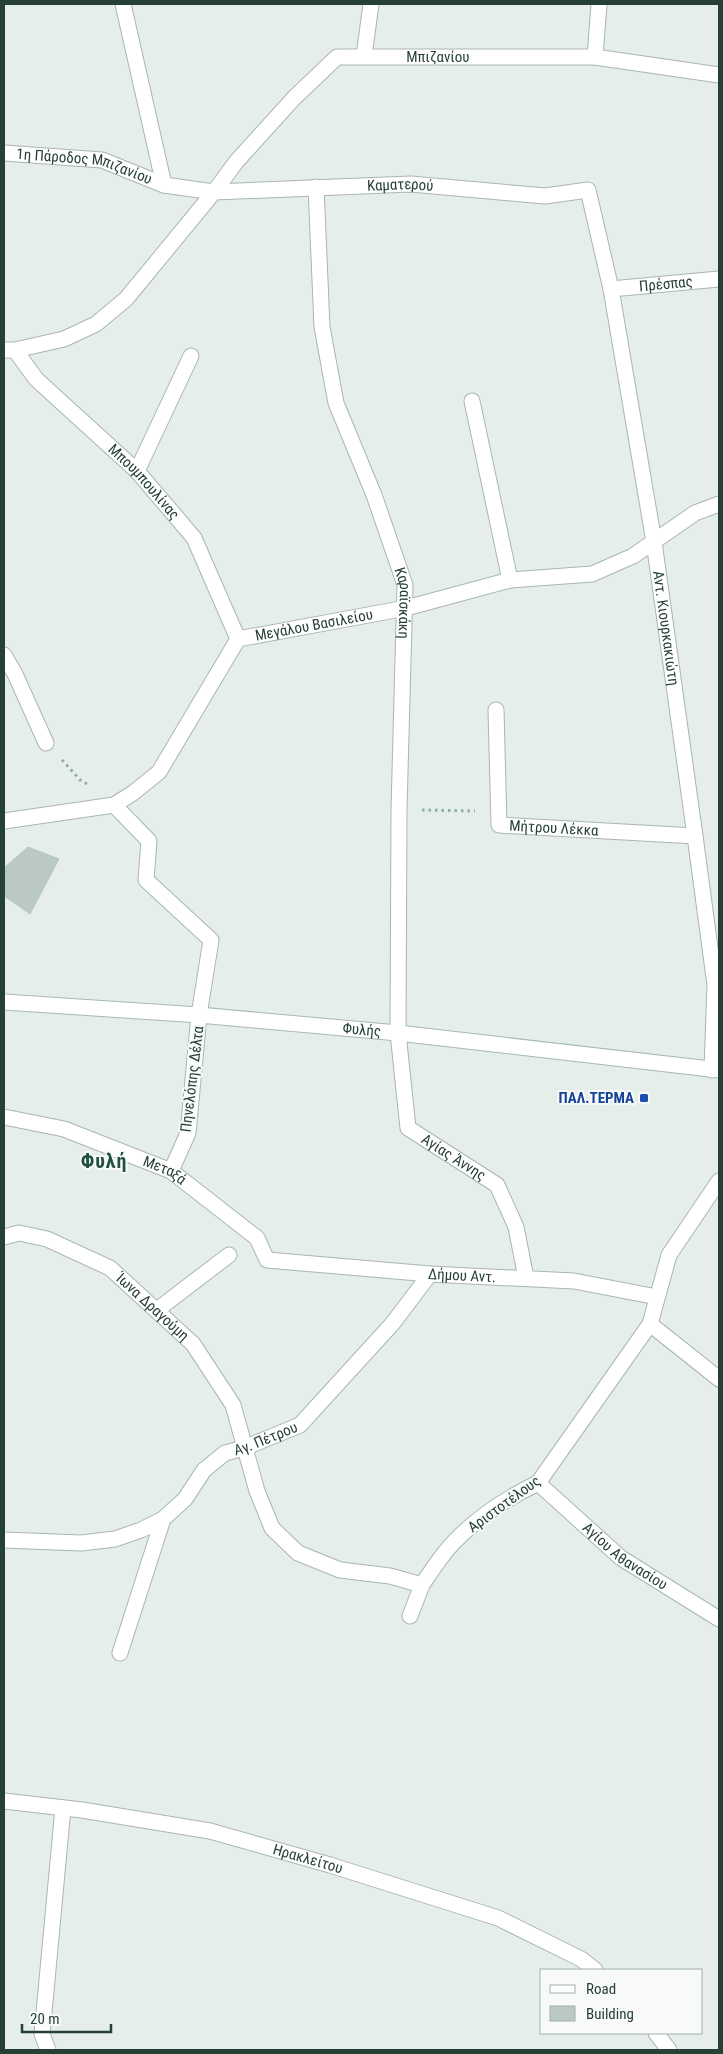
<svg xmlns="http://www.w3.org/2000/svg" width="723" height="2054" font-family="'Roboto Condensed',sans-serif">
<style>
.building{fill:#bbc9c3;stroke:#b9c8c1}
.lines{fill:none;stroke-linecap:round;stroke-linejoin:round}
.lane-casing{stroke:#a9b6b1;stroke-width:17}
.street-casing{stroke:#a9b6b1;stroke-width:17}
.secondary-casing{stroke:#a5b9b2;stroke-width:17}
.path{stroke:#89b0a2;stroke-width:3;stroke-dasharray:2.5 4;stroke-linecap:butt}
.lane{stroke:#fff;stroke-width:15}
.street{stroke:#fff;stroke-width:15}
.secondary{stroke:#fff;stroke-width:15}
.transit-dot{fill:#1a4fb4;stroke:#f7faf9;stroke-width:2}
.labels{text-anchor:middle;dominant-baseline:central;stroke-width:4;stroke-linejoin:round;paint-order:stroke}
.street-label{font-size:15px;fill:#264038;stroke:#f7faf9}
.transit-label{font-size:15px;font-weight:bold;fill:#164399;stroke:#f7faf9;text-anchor:end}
.district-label{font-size:20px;font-weight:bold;letter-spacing:1px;fill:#225144;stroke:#f7faf9}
</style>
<rect width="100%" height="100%" fill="#e6eeea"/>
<path class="building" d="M28,847L59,859L30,914L4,896V868Z"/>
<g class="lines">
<defs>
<path id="lane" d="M364,56L371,4"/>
<g id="street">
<path d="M123,4L164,185"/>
<path d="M595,57L599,4"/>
<path id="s1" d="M4,153L102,160L164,185L214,192L411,184L545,196L588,190L611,289L654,542L695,836L715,985L712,1070"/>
<path id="s2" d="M316,187L322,327L336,403L374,495L405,585L399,810L398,1033L408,1128L497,1185L516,1227L526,1278"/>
<path id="s3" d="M611,289L719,279"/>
<path id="s4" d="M4,350H15L64,339L96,324L126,299L214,192L236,162L294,98L337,57H595L719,75"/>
<path id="s5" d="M15,350L36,379L137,471L194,538L238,639"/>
<path d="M472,401L510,580"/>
<path d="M137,471L191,356"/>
<path d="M4,655L15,674L46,743"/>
<path id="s6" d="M496,710L499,825L695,836"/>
<path d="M114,805L149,841L146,880L211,940L199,1015L188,1133L171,1171"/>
<path id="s7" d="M4,821L114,805L133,793L159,772L238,639L406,608L510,580L592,574L633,556L695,513L719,504"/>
<path id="s8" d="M4,1117L64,1129L171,1171L257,1238L267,1260L430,1274L574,1281L657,1297"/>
<path id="s9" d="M4,1237L19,1233L47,1239L110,1268L193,1344L233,1405L257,1491L272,1528L298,1553L340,1570L390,1576L422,1585C432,1570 442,1554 455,1541C479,1516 507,1498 538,1483L650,1324L669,1255L719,1181"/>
<path d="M157,1310L229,1255"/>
<path d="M650,1324L719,1379"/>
<path id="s10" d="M538,1483L621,1558L719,1619"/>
<path id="s11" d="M4,1540L81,1543L115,1539L141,1530L163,1519L185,1499L204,1470L225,1453L244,1448L300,1425L393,1323L430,1274"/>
<path d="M410,1616L422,1585"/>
<path d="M120,1653L163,1519"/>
<path id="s12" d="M4,1801L82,1810L210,1831L330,1865L498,1918L581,1959L595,1970"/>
<path d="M656,2033L669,2050"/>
<path d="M48,2050L42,2034L63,1808"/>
</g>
<g id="secondary">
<path id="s13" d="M4,1002L199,1015L398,1033L719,1070"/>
</g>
</defs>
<use href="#lane" class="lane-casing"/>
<use href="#street" class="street-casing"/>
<use href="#secondary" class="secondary-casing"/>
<path class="path" d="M62,760L82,782L88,784
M422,810L475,811"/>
<use href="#lane" class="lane"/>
<use href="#street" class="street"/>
<use href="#secondary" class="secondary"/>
</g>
<rect class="transit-dot" x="639" y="1093" width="10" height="10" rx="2.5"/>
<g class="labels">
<g class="street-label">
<text stroke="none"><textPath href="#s4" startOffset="558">Μπιζανίου</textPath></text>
<text stroke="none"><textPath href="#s1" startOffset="82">1η Πάροδος Μπιζανίου</textPath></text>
<text stroke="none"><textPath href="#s1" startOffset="402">Καματερού</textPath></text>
<text stroke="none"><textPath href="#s3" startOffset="55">Πρέσπας</textPath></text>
<text stroke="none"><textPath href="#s5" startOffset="185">Μπουμπουλίνας</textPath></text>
<text stroke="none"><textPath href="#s2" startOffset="430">Καραϊσκάκη</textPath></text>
<text stroke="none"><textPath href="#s7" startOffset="399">Μεγάλου Βασιλείου</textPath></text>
<text stroke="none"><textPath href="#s1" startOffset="1036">Αντ. Κιουρκακιώτη</textPath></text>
<text stroke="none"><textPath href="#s6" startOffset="170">Μήτρου Λέκκα</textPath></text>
<text stroke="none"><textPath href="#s13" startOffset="359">Φυλής</textPath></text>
<text transform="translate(192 1079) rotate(-83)">Πηνελόπης Δέλτα</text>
<text stroke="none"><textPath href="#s2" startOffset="1010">Αγίας Άννης</textPath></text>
<text stroke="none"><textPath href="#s8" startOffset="170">Μεταξά</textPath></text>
<text stroke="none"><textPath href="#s8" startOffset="505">Δήμου Αντ.</textPath></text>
<text stroke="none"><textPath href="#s9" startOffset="171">Ίωνα Δραγούμη</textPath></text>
<text stroke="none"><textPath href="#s11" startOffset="298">Αγ. Πέτρου</textPath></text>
<text transform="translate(504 1504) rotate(-36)">Αριστοτέλους</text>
<text stroke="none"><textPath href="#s10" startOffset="114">Αγίου Αθανασίου</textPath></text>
<text stroke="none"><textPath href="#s12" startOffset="310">Ηρακλείτου</textPath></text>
</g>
<g class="transit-label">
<text x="634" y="1098">ΠΑΛ.ΤΕΡΜΑ</text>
</g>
<g class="district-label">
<text x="104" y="1161">Φυλή</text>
</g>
</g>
<rect width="723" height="2054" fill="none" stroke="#264038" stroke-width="10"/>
<rect x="540" y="1969" width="162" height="65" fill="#f7faf9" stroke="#a3b0ac"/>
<rect x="550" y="1985" width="25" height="8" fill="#ffffff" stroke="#a3b0ac"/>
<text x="586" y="1994" font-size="15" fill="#264038">Road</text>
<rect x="550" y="2006" width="25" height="15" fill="#bbc9c3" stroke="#a3b0ac"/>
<text x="586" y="2019" font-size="15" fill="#264038">Building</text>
<path d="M22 2024v8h89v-8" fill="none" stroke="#264038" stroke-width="2.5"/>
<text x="30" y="2024" font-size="15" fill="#264038" stroke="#f7faf9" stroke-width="4" paint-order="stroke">20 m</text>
</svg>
